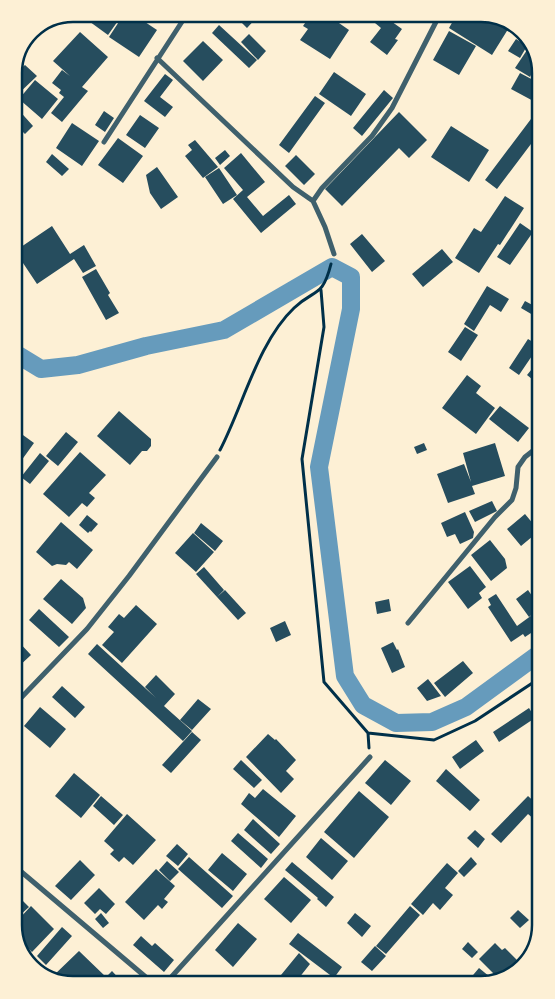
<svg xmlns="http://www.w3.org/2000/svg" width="555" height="999" font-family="'Times New Roman',serif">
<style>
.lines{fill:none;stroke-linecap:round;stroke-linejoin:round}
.canal{stroke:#669bbc;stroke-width:18}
.building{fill:#264d5e}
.path{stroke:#003049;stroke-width:3}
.minor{stroke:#3f606c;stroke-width:5}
.rim{fill:none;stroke:#003049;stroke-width:2.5}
</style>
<rect width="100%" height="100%" fill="#fdf0d5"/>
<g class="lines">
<path class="canal" d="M15,352L18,355L41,369L78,365L146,346L224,330L332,267L351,277V309L319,467L345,676L363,705L396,723L432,722L466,707L540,653"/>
</g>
<path class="building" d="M89,14H114L120,18L108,35L86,19Z
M124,14H133L157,30L139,57L109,37Z
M233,14H260L247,28Z
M317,14H326L349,30L330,59L300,40L308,29L303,26L310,16L314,18Z
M381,14L402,29L395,39L398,40L387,55L370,42L381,28L375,23Z
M457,14H486L497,18L510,26L492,55L449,28Z
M219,25L257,60L249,68L212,33Z
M449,31L476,46L459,75L433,60Z
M80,32L108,57L82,87L88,91L62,122L51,113L64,97L59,93L61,90L52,83L62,70L70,76L53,61Z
M249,34L266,51L258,60L241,42Z
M516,39L527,46L520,58L508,51Z
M203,41L223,60L203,81L183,61Z
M531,44L537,50V62L532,69L537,72L536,79L531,75L530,77L515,68Z
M25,65L37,76L14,98V70L15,68L18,71Z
M334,72L366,94L351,116L319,94Z
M520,73L537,82V103L511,89Z
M165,74L173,80L160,97L173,107L165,117L144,101Z
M35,80L58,99L42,119L19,99Z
M384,90L393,98L362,136L353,128Z
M315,96L325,103L289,153L279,145Z
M16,107L33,126L25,134L14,123V109Z
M104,111L114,118L105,132L95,125Z
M537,111V136L497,189L485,180Z
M399,112L427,140L409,158L399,148L342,206L325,189Z
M140,115L159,128L145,148L126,135Z
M72,123L99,141L82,166L56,148Z
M451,126L489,150L469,182L431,157Z
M118,138L143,156L123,183L98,165Z
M195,140L218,167L203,178L185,156L192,150L188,145Z
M225,150L230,156L220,165L215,158Z
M241,153L265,182L247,197L263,216L289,195L296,204L261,233L233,199L243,190L224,168Z
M52,154L69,169L62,176L46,162Z
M296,155L315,174L304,185L285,166Z
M157,167L178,197L161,209L150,193L146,175Z
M219,168L237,195L223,204L205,177Z
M505,196L524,208L500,245L498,244L479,273L455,258L474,228L481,232Z
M520,223L533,232L510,265L497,257Z
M52,226L70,254L84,245L96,266L83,273L74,259L37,284L15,251Z
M362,234L385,261L372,272L350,244Z
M442,249L453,262L423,287L412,274Z
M96,269L110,293L108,295L119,313L106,320L82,277Z
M487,286L509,299L501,312L490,305L474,331L464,324Z
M525,301L538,308V318L521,308Z
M465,327L478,335L461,361L448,352Z
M528,339L538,345V347L519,375L509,368Z
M536,364L538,366V384L527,375Z
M467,375L481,386L476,393L495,408L476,434L442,408Z
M500,406L529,428L518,442L489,419Z
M119,411L151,439V446L147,451H142L130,465L97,436Z
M16,430L34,443L16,468Z
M66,432L78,442L58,466L46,456Z
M424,443L427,450L417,454L414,447Z
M495,443L505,476L472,486L475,494L448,503L437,474L464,464L471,482L463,453Z
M80,452L106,475L89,493L95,498L87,507L82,503L69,517L43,494Z
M40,453L49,461L30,484L21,477Z
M492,501L497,511L475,522L469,511Z
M465,512L474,532L473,538L460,544L455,534L447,537L441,523Z
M525,514L539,531L521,546L507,529Z
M87,515L98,524L91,532L90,531L88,533L79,525Z
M61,522L93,550L77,569L69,562L66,565L57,564L52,566L36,552Z
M201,523L223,541L215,551L194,533Z
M193,533L214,552L196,572L175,553Z
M490,540L505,559L507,568L491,581L471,555Z
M470,566L486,587L479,593L482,598L468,609L448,582Z
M204,567L224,590L217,597L196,574Z
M61,579L83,598L86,608L72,624L43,599Z
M225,590L246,613L238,620L217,597Z
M528,590L539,606V609L529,617L516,599Z
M496,594L517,626L539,610L540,627L525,637L523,634L511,642L488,607L491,605L488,599Z
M389,599L391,611L377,614L375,602Z
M136,605L157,624L122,663L102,645L114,632L108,627L119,614L124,618Z
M39,609L69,637L59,647L29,620Z
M285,621L291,635L276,642L270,628Z
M17,640L31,655L17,668Z
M393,642L397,650L398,649L405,667L392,673L381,648Z
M97,644L156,698L145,687L156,675L175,694L164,706L192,731L183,741L88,654Z
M463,661L473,673L445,697L434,683Z
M428,679L441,696L427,701L417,688Z
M62,686L85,707L75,718L52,697Z
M198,699L211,709L192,730L180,720Z
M40,707L66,729L50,748L24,726Z
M529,708L535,718L499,742L493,732Z
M192,732L201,740L171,773L162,765Z
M268,734L275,740L276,739L296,760L286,771L294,779L281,793L246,757Z
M476,740L484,751L460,769L452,757Z
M241,760L262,780L254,788L233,769Z
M385,760L411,781L391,805L365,783Z
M446,769L480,800L470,811L436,781Z
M74,773L100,795L81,818L55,796Z
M263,789L296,816L279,837L241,804L249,793L255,798Z
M359,791L389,817L354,858L324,832Z
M101,796L123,815L114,825L93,806Z
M528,796L541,808V814L535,820L528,814L501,843L491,834Z
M127,814L156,840L133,865L124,857L119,862L110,854L114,850L104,841Z
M253,819L280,844L271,854L244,830Z
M475,830L485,839L478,848L467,838Z
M238,833L268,859L261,868L231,841Z
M321,838L348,861L332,880L306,857Z
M177,844L188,854L178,866L166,856Z
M222,853L247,874L233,891L208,870Z
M189,857L233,896L222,908L178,869Z
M471,857L477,864L464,877L458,871Z
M80,860L95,875L71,900L55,886Z
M167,861L179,872L170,881L159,870Z
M292,862L334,897L326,907L317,899L318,898L285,870Z
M447,863L458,873L445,888L453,895L440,910L433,903L423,915L411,904Z
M156,869L175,886L164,899L168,902L162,909L158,905L144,920L125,902Z
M284,877L311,900L291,923L264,899Z
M99,888L115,904L106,914L100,909L95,914L84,903Z
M18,896L29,907L18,917Z
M31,906L54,929L32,952L18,938V920Z
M410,906L420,915L386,954L376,946Z
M518,910L529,920L520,928L510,918Z
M101,913L109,923L103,928L95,919Z
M355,913L371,926L362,937L347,923Z
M238,923L257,939L233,967L215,950Z
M62,927L72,936L46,965L37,956Z
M298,933L342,967L334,978L289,944Z
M141,936L152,946L155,943L174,960L164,972L133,945Z
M468,942L478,952L472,958L462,949Z
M495,943L502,950L505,948L522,965L505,981H501L479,959Z
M375,946L386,956L372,971L361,962Z
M79,951L106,977L112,971L125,985H69L54,979L52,977Z
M299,953L310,964L295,983H290L281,975Z
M479,968L495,981H468Z"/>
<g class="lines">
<path class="path" d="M321,290L324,327L302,459L324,682L368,733L369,748
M220,450C243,406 258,342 294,308C315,288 322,299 331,264
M368,733L434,740L475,721L540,678"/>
<path class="minor" d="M157,58L293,187L313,201L325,227L334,254
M104,142L187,14
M313,201L322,188L372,136L392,108L440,14
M408,623L495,517L512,500L516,488L518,467L525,457L539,446
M17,702L87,629L129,576L217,457
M18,869L154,984
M165,984L370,757"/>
</g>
<path d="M0 0H555V999H0ZM73 22H481A51 51 0 0 1 532 73V925A51 51 0 0 1 481 976H73A51 51 0 0 1 22 925V73A51 51 0 0 1 73 22Z" fill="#fdf0d5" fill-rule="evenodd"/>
<path class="rim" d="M73 22H481A51 51 0 0 1 532 73V925A51 51 0 0 1 481 976H73A51 51 0 0 1 22 925V73A51 51 0 0 1 73 22Z"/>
</svg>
